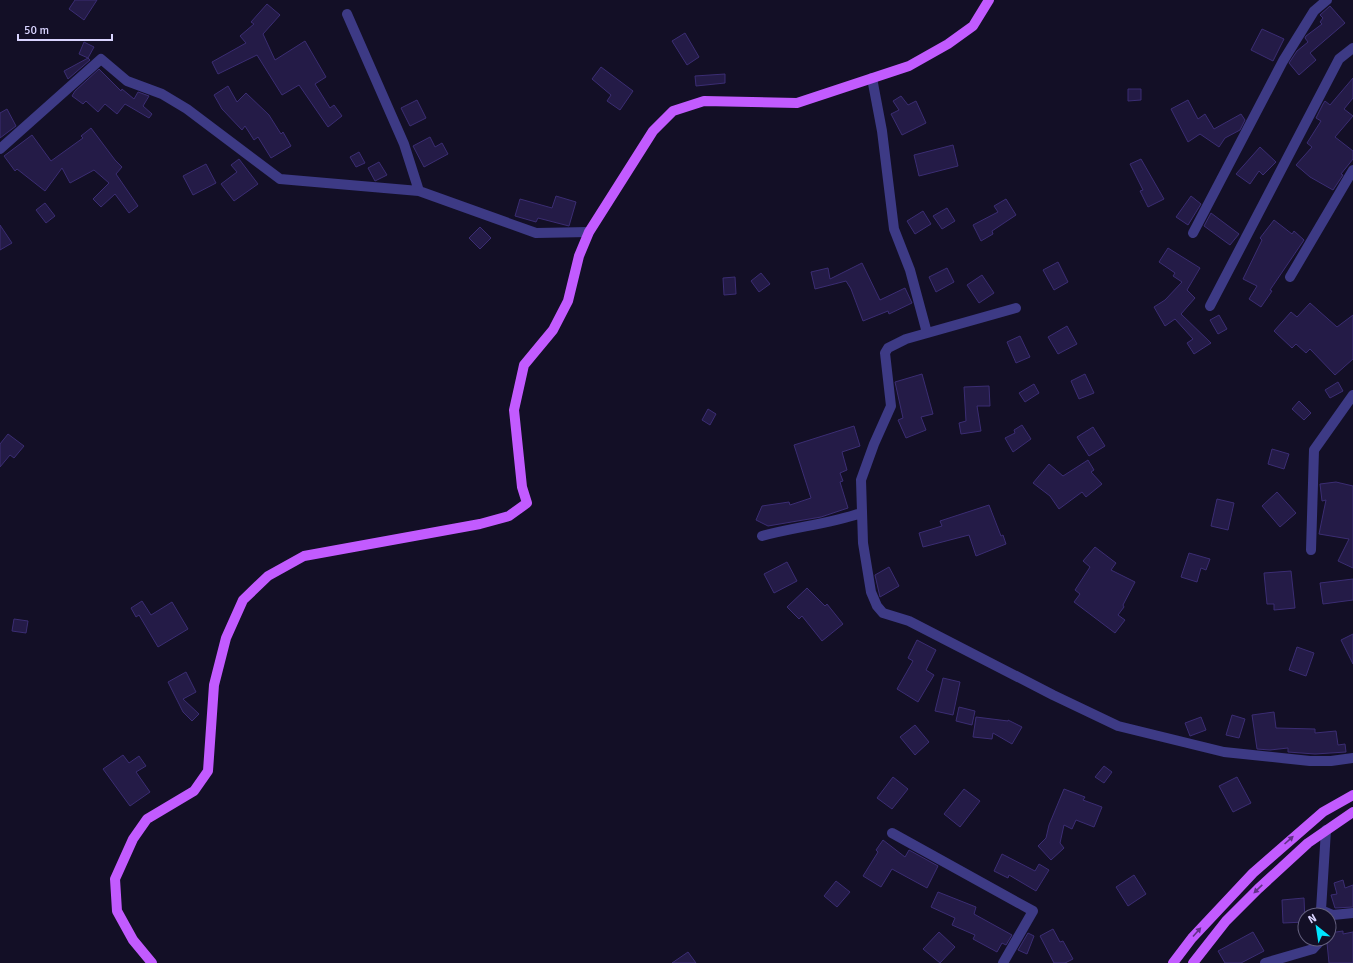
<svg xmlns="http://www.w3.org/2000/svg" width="1353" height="963" font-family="Signika,sans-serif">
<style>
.building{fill:#241b47;stroke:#3b2d73}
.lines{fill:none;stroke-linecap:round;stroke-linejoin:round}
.minor{stroke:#3d3a85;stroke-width:10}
.major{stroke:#c25bff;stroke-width:10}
.oneway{fill:#623188}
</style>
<rect width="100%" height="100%" fill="#130f26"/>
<path class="building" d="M75,0H97L84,20L69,9Z
M267,4L280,15L263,34L275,60L305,41L326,77L315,84L330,108L334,105L342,116L328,127L299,85L282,95L257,55L218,74L212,62L246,43L240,36L254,24L251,22Z
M1330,6L1345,23L1310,53L1316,60L1299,75L1289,63L1297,51L1308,42L1305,38L1306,36L1322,24L1320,22L1323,18L1320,15Z
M1262,29L1284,39L1273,61L1251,50Z
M685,33L699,57L687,65L672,41Z
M84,42L94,47L88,58L90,60L68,79L64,71L88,58L79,54Z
M601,67L633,91L620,110L607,101L611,95L592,79Z
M99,69L121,91L122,89L134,99L138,92L149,96L143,106L152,114L149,118L125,104L117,114L105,104L98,112L86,101L83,104L72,96L75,91Z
M725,74V83L696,86L695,76Z
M1353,78V98L1344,109L1353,116L1335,137L1353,151V159L1341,174L1343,175L1333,190L1310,177L1296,165L1312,147L1307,143L1321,121L1316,118L1323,104L1325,101L1330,105Z
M228,86L237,102L246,93L269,115L281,134L283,132L291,146L271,158L258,137L254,140L245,126L242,130L222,109L214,95Z
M1128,89H1141V100L1128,101Z
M901,96L908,105L916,101L926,123L902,135L891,114L899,110L893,101Z
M417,100L426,118L410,126L401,108Z
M1188,100L1198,119L1205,114L1214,129L1241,114L1245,120L1240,130L1225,138L1219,147L1200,134L1188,142L1171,109Z
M7,109L16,126L0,138V113Z
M91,128L115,160L122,167L116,174L138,206L129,213L115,194L101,207L93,199L109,183L94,170L70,183L62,168L45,191L17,169L15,171L4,156L32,135L51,161L83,138L81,136Z
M430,137L435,147L442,143L448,154L424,167L413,146Z
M953,145L958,166L919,176L914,155Z
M1260,147L1276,162L1263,175L1259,171L1250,184L1236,174Z
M359,152L365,163L356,167L350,157Z
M239,159L258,184L234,201L221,184L237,172L231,165Z
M1141,159L1164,199L1148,207L1140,191L1143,190L1130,164Z
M379,162L387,175L375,181L368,168Z
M206,164L216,183L193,195L183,176Z
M556,196L576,202L569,226L538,218L536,222L515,216L520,199L552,208Z
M1191,196L1201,204L1188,225L1176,217Z
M1006,199L1016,215L992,231L993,234L981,241L973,225L998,212L994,206Z
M45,203L55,216L46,223L36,210Z
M947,208L955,221L942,229L933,216Z
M923,211L931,224L915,234L907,221Z
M1211,213L1239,234L1230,245L1204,226Z
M1274,220L1292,234L1294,231L1304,240L1270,290L1272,291L1261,307L1249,299L1257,286L1243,279L1262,240L1260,238Z
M0,225L12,243L0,250Z
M480,227L491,238L480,249L469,238Z
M1168,248L1200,268L1187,290L1195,298L1181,314L1211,343L1194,354L1187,343L1193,339L1175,319L1165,326L1154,307L1165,300L1182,282L1173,276L1175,273L1159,262Z
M1058,262L1068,282L1054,290L1043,270Z
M862,263L880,300L905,288L912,303L889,314L888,311L863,321L851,289L846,281L815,289L811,272L828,268L830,279Z
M947,268L954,282L936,292L929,277Z
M761,273L770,284L759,292L751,281Z
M982,275L994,293L979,303L967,285Z
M735,277L736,294L724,295L723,278Z
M1310,303L1337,327L1353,315V359L1335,375L1310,349L1306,353L1296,344L1292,348L1274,331L1291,312L1297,317Z
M1219,315L1227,329L1218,334L1210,320Z
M1067,326L1077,344L1058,354L1048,337Z
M1020,336L1030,357L1016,363L1007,342Z
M922,374L933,414L921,417L926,430L906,438L898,420L903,418L895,382Z
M1085,374L1094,393L1079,399L1071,381Z
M1338,382L1343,391L1330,398L1325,390Z
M1034,384L1039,393L1025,402L1019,393Z
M989,386L990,406H977L981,431L961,434L959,423L966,421L964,387Z
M1299,401L1311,413L1304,420L1292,409Z
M708,409L716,414L710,425L702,420Z
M1022,425L1031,439L1013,452L1005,438L1015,433L1014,430Z
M854,426L860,446L842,452L847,470L840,473L843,481L840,482L848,508L821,517L768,526L756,520L762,506L789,502L790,505L811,498L794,445Z
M1093,427L1105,446L1089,456L1077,437Z
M8,434L24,446L14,458L10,455L0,467V444Z
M1272,449L1289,454L1284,469L1268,464Z
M1088,460L1094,470L1091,472L1102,484L1086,497L1082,492L1059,509L1050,496L1033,483L1049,464L1063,476Z
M1336,482L1353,486V568L1338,561L1349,539L1319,534L1326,500L1322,501L1320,484Z
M1277,492L1296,513L1280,527L1262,506Z
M1217,499L1234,503L1228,530L1211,526Z
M989,505L1001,536L1003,535L1006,544L976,556L969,535L923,547L919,533L942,526L940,521Z
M1095,547L1116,563L1111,570L1135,582L1123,605L1124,607L1118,615L1125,620L1115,633L1074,602L1080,594L1075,590L1090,567L1083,561Z
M1189,553L1210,559L1206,570L1201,568L1197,582L1181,577Z
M787,562L797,581L774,593L764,574Z
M889,567L899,586L880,597L875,575Z
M1291,571L1295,608L1274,610V604H1267L1264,573Z
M1353,579V600L1323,604L1320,583Z
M807,588L825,606L827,604L843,624L822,641L802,616L799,619L787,607Z
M142,601L151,615L172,602L188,629L158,647L139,615L136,617L131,608Z
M14,619L28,621L26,633L12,631Z
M1353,634V664L1341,640Z
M917,640L936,650L926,670L934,675L918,702L897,689L913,661L908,658Z
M1297,647L1314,653L1306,676L1289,670Z
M186,672L196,692L183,699L199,714L192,721L183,712L168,682Z
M943,678L960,682L953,715L935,711Z
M959,707L975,711L972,725L956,721Z
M1274,712L1276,728L1315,729V733L1336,731L1338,745L1345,744L1346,752L1315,754L1288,752V748L1270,750L1257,749L1252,715Z
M1232,715L1245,719L1239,738L1226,735Z
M976,717L1008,721V720L1022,727L1012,744L993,733L992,739L973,737Z
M1201,717L1206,730L1190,736L1185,723Z
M915,725L929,742L915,755L900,737Z
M123,755L129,763L139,756L146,766L136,772L150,792L130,806L103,769Z
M1104,766L1112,772L1104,783L1095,777Z
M893,777L908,789L892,809L877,798Z
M1237,777L1251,803L1233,812L1219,786Z
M964,789L980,801L960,827L944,814Z
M1064,789L1085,797L1083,800L1102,807L1094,827L1076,820L1072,829L1064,825L1060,843L1064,848L1051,860L1038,846L1046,838L1049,825Z
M883,840L905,857L909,850L938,866L927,888L892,869L881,887L863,876L878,852L876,850Z
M1002,854L1035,871L1039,864L1049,870L1036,891L1009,875L1008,878L994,871Z
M1134,875L1146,894L1128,906L1116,887Z
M1343,880L1345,888L1353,885V907L1335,908L1331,895L1337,894L1334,883Z
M836,881L850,892L837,907L824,896Z
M938,892L976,907L974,914L1012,935L1006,945L1002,943L997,952L973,939L975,935L952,925L955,918L931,907Z
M1304,898L1305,922L1283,923L1282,900Z
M1053,929L1060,942L1063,941L1073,959L1065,963H1054L1040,936Z
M1343,931V934L1353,932V963H1329L1327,943L1329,933Z
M939,932L955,947L940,963L923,949Z
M1253,932L1264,951L1241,963H1225L1218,951Z
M1028,933L1034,936L1027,954L1018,950Z
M688,952L696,963H672Z"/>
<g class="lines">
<path class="minor" d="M347,14L404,144L419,191
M872,78L882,131L894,229L910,270L927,333
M0,149L101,59L127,81L162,94L187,109L280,179L419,191L536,233L589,232
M1193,233L1283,61L1314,11L1327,0
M1290,277L1353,170
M1210,306L1339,59L1353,48
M1016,308L906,339L888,348L885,353L891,406L874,444L861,480L863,543L871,592L877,606L883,613L909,621L1053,695L1118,726L1224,752L1310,761H1331L1353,758
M762,536C795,527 829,524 861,513
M1311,550L1314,450L1353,395
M1326,830L1321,910L1333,915L1353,913
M892,833L1033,911L1003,963
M1265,963L1313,949L1322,939"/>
<path class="major" d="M152,963L133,940L117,911L115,879L133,839L147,819L194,791L208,771L214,685L226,638L243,600L268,576L304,556L480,524L509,516L527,503L522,487L514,410L524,365L553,330L568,301L579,256L589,232L653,131L673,111L704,101L797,103L909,66L948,44L973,26L989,0
M1173,963L1192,938L1253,873L1323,812L1353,795
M1193,963L1226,921L1258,889L1308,843L1353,812"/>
</g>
<defs><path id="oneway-solid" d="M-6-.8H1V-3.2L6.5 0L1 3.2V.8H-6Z"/></defs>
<g class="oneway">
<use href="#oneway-solid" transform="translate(1289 840) rotate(-42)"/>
<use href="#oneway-solid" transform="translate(1258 889) rotate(136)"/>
<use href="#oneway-solid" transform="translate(1197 932) rotate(-48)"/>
</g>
<g transform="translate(1317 927) rotate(330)"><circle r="19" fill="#130f26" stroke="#625e7d"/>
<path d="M0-3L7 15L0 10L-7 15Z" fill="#00e5ff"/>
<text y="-6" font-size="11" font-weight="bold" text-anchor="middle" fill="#d9d4ff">N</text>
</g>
<path d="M18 34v6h94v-6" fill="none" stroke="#d9d4ff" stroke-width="2"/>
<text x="24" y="34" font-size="12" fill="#d9d4ff" stroke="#130f26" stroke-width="3" paint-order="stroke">50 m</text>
</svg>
